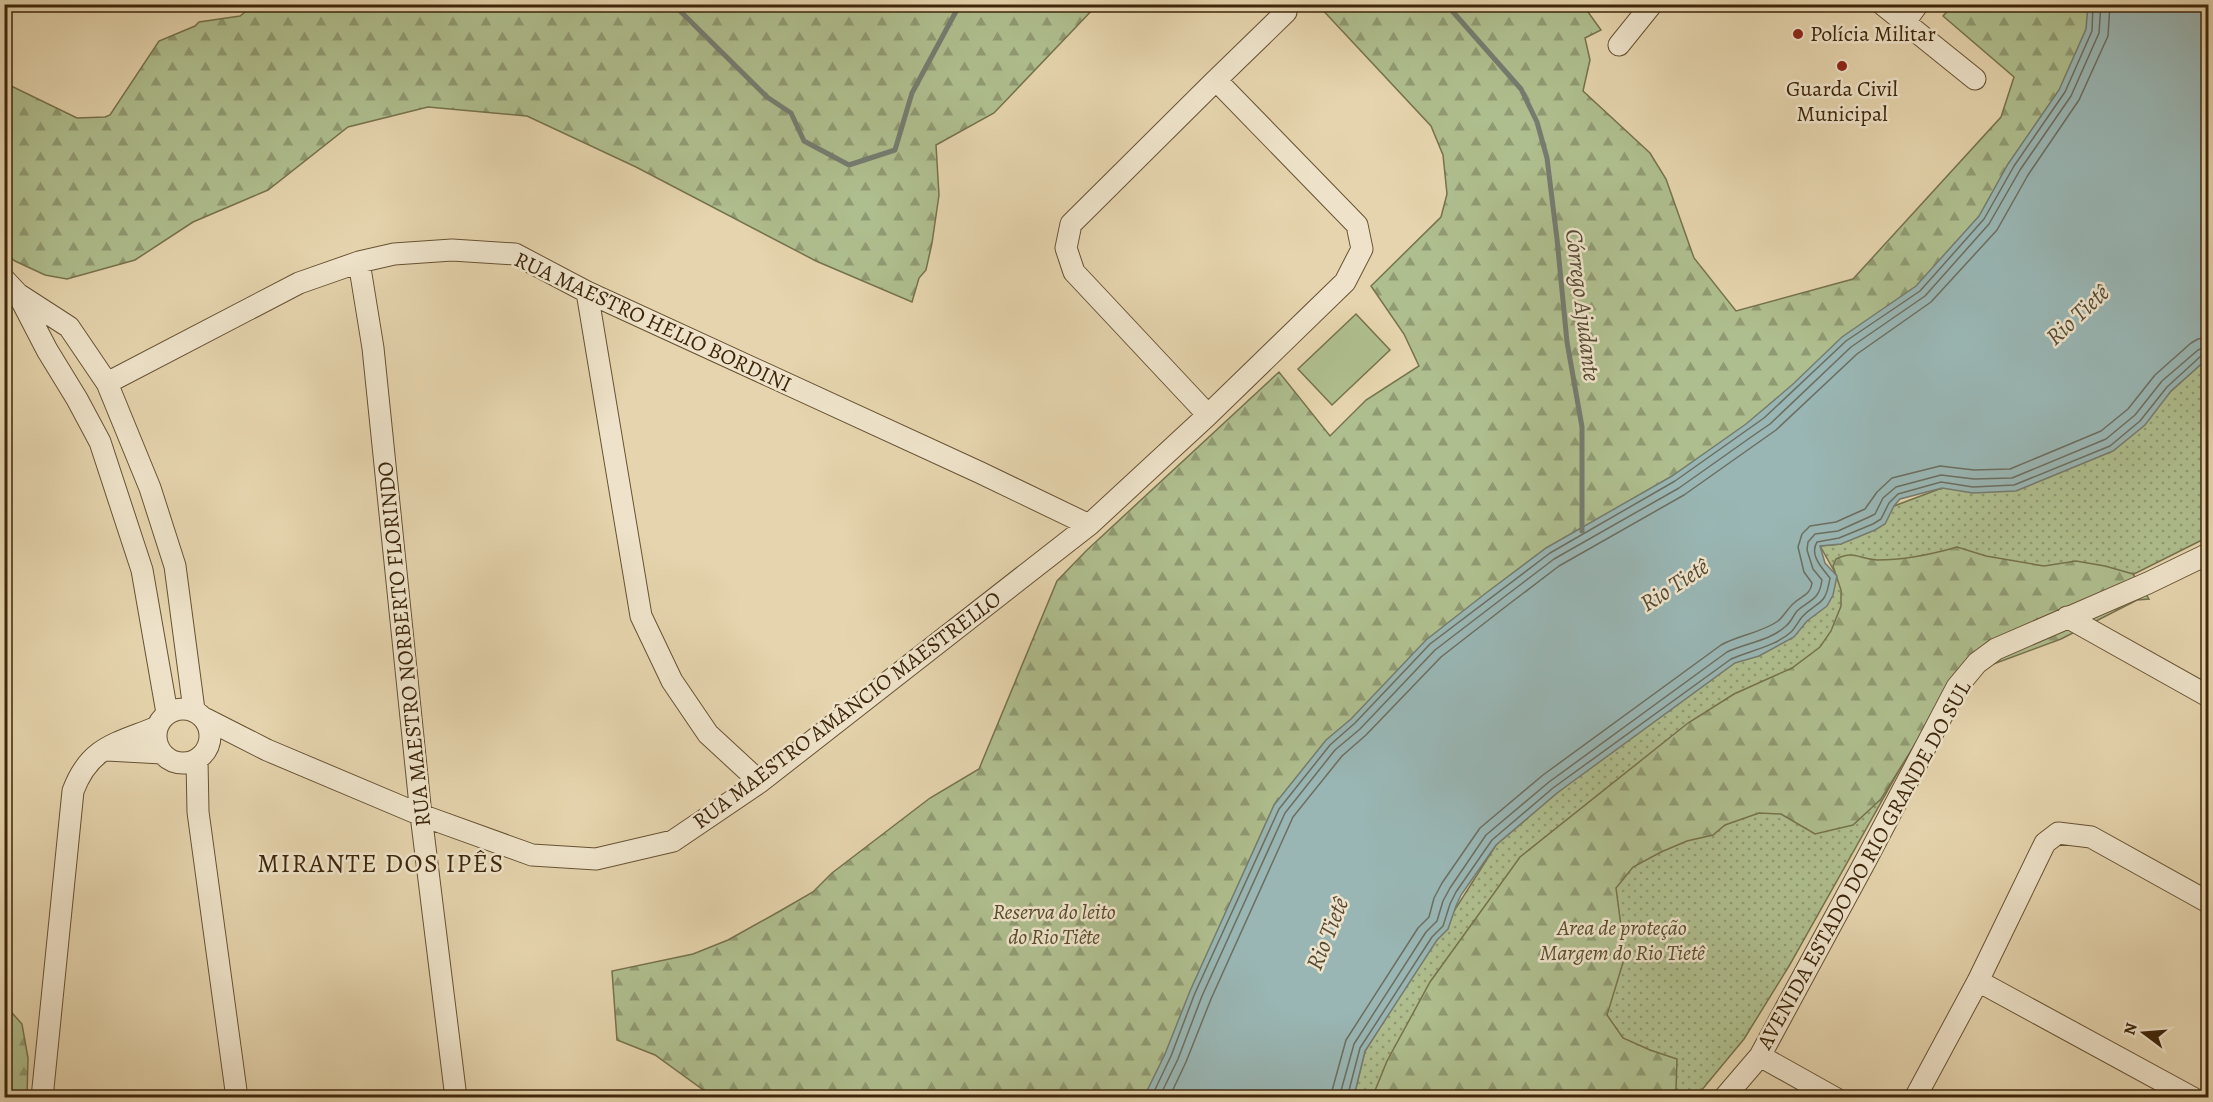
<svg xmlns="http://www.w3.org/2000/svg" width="2213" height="1102" font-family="Alegreya,serif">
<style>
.green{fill:url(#green-dots);stroke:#76724c;stroke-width:1.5}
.forest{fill:url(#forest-firs);stroke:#76724c;stroke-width:1.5}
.pitch{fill:#afbe8e;stroke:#76724c;stroke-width:1.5}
.water{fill:#99b6b4;stroke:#757c70;stroke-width:1.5}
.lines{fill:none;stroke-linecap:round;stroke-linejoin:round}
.shore{stroke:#6c6e5f;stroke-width:1.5}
.stream{stroke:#757c70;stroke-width:5}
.minor-casing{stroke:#685233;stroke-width:23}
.minor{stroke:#eee3ca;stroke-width:21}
.poi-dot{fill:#8f2418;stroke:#eee3ca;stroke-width:2}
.labels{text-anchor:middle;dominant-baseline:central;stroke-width:5;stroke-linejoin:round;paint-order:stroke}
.poi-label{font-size:22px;fill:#3e260a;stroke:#eee3ca;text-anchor:start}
.street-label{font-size:22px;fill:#3e260a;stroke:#eee3ca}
.park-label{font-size:22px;font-style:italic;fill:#5a4c2b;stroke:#eee3ca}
.water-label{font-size:24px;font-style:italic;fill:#554a34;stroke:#eee3ca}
.quarter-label{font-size:26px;letter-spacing:1.5px;fill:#3e260a;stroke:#eee3ca}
</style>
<defs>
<pattern id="green-dots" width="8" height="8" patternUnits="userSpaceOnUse" patternTransform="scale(1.5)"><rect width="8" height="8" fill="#afbe8e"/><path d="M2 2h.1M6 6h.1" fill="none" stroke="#909a72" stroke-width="1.8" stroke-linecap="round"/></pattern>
<pattern id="forest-firs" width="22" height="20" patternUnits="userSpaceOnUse" patternTransform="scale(1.5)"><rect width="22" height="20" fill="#afbe8e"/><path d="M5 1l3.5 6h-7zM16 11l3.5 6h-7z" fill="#909a72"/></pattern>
</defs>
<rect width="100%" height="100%" fill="#e5d4ad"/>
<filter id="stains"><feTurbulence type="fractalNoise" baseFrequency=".00333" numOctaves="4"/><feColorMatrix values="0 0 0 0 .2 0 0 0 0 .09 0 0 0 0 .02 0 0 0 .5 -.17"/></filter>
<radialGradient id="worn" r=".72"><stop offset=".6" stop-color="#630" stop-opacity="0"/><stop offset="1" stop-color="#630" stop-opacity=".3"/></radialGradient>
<path class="green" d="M2208,358V537L2070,606L1956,669L1789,966L1744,1039L1696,1097L1352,1098L1356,1088L1365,1051L1496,845L1557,793L1837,576L1820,546L1841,544L1894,506L1942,488L2171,391Z"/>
<path class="forest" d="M254,5V4L1097,5L994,113L936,145L939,195L932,243L926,270L919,278L912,302L816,261L636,167L527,116L428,107L348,127L268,190L193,222L135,260L67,279L45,275L15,261L5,253V83L77,118L105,117L110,115L159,41L195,26L199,22L240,16Z
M1318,5H1583L1601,30L1585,38L1590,60L1583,91L1650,153L1666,179L1694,258L1736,311L1853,279L2001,117L2014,77L1943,16L1953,5H2137L2134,55L1180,1097H708L706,1092L655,1055L617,1040L612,971L693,954L728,940L780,911L813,892L832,873L930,798L979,769L1057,581L1086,551L1279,372L1330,436L1366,400L1419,366L1404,334L1371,286L1441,217L1447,194L1443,155L1431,126Z
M1957,547L1986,556L2044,566L2076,561L2105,566L2133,574L2149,599L2137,600L2061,639L1980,669L1940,704L1881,799L1853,825L1815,834L1781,814L1759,813L1725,825L1713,835L1687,841L1661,852L1633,867L1616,888L1625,956L1607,1015L1623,1038L1650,1050L1677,1059L1676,1089L1669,1097L1572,1098L1568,1094L1554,1098H1372L1387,1061L1430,982L1520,857L1688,723L1734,694L1792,668L1820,647L1831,631L1841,606V590L1833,566L1836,559C1855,550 1858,559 1877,560C1902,560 1933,554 1957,547Z
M5,1005L22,1024L28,1058L27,1097H5Z"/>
<path class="pitch" d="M1356,314L1390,350L1332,405L1298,369Z"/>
<path class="water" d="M2088,5H2208V358L2171,391L2145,425L2113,451L2016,491L1973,493L1942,488L1900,499L1894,506L1885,524L1875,530L1841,544L1820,546L1825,563L1837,576L1833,595L1827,606L1807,621L1794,637L1759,656L1735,663L1557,793L1496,845L1461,895L1456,906L1448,929L1437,940L1365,1051L1356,1088L1352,1097H1144L1165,1054L1190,991L1274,805L1326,740L1351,719L1426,640L1486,593L1546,548L1672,476L1746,424L1792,385L1842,337L1916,286L1979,216L2008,164L2059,90L2086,29Z"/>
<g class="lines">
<path class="shore" d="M1151,1098L1171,1056L1195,993L1279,809L1330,745L1355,723L1430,644L1550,553L1675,481L1764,418L1846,341L1920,291L1984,219L2014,166L2065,92L2092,31L2093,4
M1159,1098L1178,1059L1202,996L1285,813L1335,750L1360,729L1435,650L1495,604L1554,559L1679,488L1754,435L1770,424L1851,347L1925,296L1989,224L2020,170L2071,96L2099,33L2101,4
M1169,1098L1186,1062L1211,999L1293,817L1342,756L1366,735L1441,657L1500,611L1559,566L1684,495L1759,442L1776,430L1857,354L1931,302L1997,230L2028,175L2079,100L2108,36L2110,4
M1330,1098L1346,1040L1418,928L1429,917L1434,898L1442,883L1480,828L1543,775L1721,645C1739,635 1761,633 1778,621C1784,616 1788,608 1794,603C1802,596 1811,594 1812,583L1804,572L1798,547L1802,534L1810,526L1836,522L1865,509L1877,492L1892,478L1940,466L1974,470L2010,469L2101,431L2128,409L2155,375L2191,343L2198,339L2208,337
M1339,1098L1354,1044L1426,932L1437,921L1443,901L1450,888L1486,835L1549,782L1727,652C1745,643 1770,641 1786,626C1791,622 1793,616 1797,611C1810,599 1819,601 1822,580L1813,569L1807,550L1808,542L1815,534L1838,531L1869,517L1875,514L1883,498L1896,487L1941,475L1974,479L2012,478L2106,439L2135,415L2162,381L2198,350L2208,346
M1347,1098L1360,1048L1432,937L1443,926L1450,904L1456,892L1492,840L1553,788L1731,659C1749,651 1776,646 1791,632C1795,628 1798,622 1802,617C1819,599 1825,608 1830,578C1822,568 1809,555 1817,542L1839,538L1873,524L1881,519L1889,503L1898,494L1941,482L1973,487L2014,485L2110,446L2140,421L2167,387L2202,355L2208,354"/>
<path class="stream" d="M673,4L767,97L791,113L804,141L849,165L895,150L912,93L960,4
M1446,4L1521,89L1537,122L1547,158L1557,239L1567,342L1582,427V531"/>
<defs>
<path id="minor" d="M1882,4L1975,79
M1904,23L1918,4
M1619,45L1652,4
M1216,80L1286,12
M359,262L373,348L421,815L456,1098
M4,279L18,294L69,327L107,383L150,488L175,566L194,710
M587,292L641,616L672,681L708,734L760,782
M18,294L47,350L77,399L100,442L142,570L167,713
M107,383L299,283L359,262L394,254L452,250L515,254L587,292L981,473L1089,525
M2067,617L2208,696
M156 736a27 27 0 1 1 54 0a27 27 0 1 1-54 0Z
M206,719L267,750L421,815L532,855L596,859L673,841L760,782L1089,525L1208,415L1345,282L1362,249L1357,225L1216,80L1071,224L1066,248L1074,272L1208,415
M107,750L162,753
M197,760L198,812L237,1098
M1978,981L2193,1098
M1760,1056L1835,1098
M42,1098L73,791C90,746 116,744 157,727
M1724,1098L1760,1056L1866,860L1957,687L1977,663L1996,649L2148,583L2208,554
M1915,1098L1978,981L2045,843L2058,833L2091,837L2208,902"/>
</defs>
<use href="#minor" class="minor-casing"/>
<use href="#minor" class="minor"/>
</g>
<g class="poi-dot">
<circle cx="1798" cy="34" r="6"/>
<circle cx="1842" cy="66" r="6"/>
</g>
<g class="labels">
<g class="poi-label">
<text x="1810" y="34">Polícia Militar</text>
<text x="1842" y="89" text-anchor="middle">Guarda Civil<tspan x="1842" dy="25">Municipal</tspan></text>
</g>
<g class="street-label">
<text transform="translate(653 322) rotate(25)">RUA MAESTRO HELIO BORDINI</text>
<text transform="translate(404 644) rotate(-96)">RUA MAESTRO NORBERTO FLORINDO</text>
<text transform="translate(847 710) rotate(-37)">RUA MAESTRO AMÂNCIO MAESTRELLO</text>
<text transform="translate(1864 865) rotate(-61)">AVENIDA ESTADO DO RIO GRANDE DO SUL</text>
</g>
<g class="park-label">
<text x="1054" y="912">Reserva do leito<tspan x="1054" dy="25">do Rio Tiête</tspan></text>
<text x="1622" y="928">Area de proteção<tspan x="1622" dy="25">Margem do Rio Tietê</tspan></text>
</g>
<g class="water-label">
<text transform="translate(1583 305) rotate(83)">Córrego Ajudante</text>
<text transform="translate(2077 315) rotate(-43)">Rio Tietê</text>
<text transform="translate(1674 585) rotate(-33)">Rio Tietê</text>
<text transform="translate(1327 934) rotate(-68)">Rio Tietê</text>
</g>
<g class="quarter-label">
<text x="381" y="863">MIRANTE DOS IPÊS</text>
</g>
</g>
<rect width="2213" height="1102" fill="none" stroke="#e5d4ad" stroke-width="24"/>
<rect x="6" y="6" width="2201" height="1090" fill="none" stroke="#3e260a" stroke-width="3"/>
<rect x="12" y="12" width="2189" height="1078" fill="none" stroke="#3e260a" stroke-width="1.5"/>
<g transform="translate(2144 1033) rotate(286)" stroke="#eee3ca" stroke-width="4.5" paint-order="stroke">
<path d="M0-4.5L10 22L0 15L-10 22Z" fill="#3e260a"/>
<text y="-9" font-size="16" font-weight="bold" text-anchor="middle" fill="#3e260a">N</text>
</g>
<rect width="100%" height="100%" filter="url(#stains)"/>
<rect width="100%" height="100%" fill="url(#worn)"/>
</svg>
